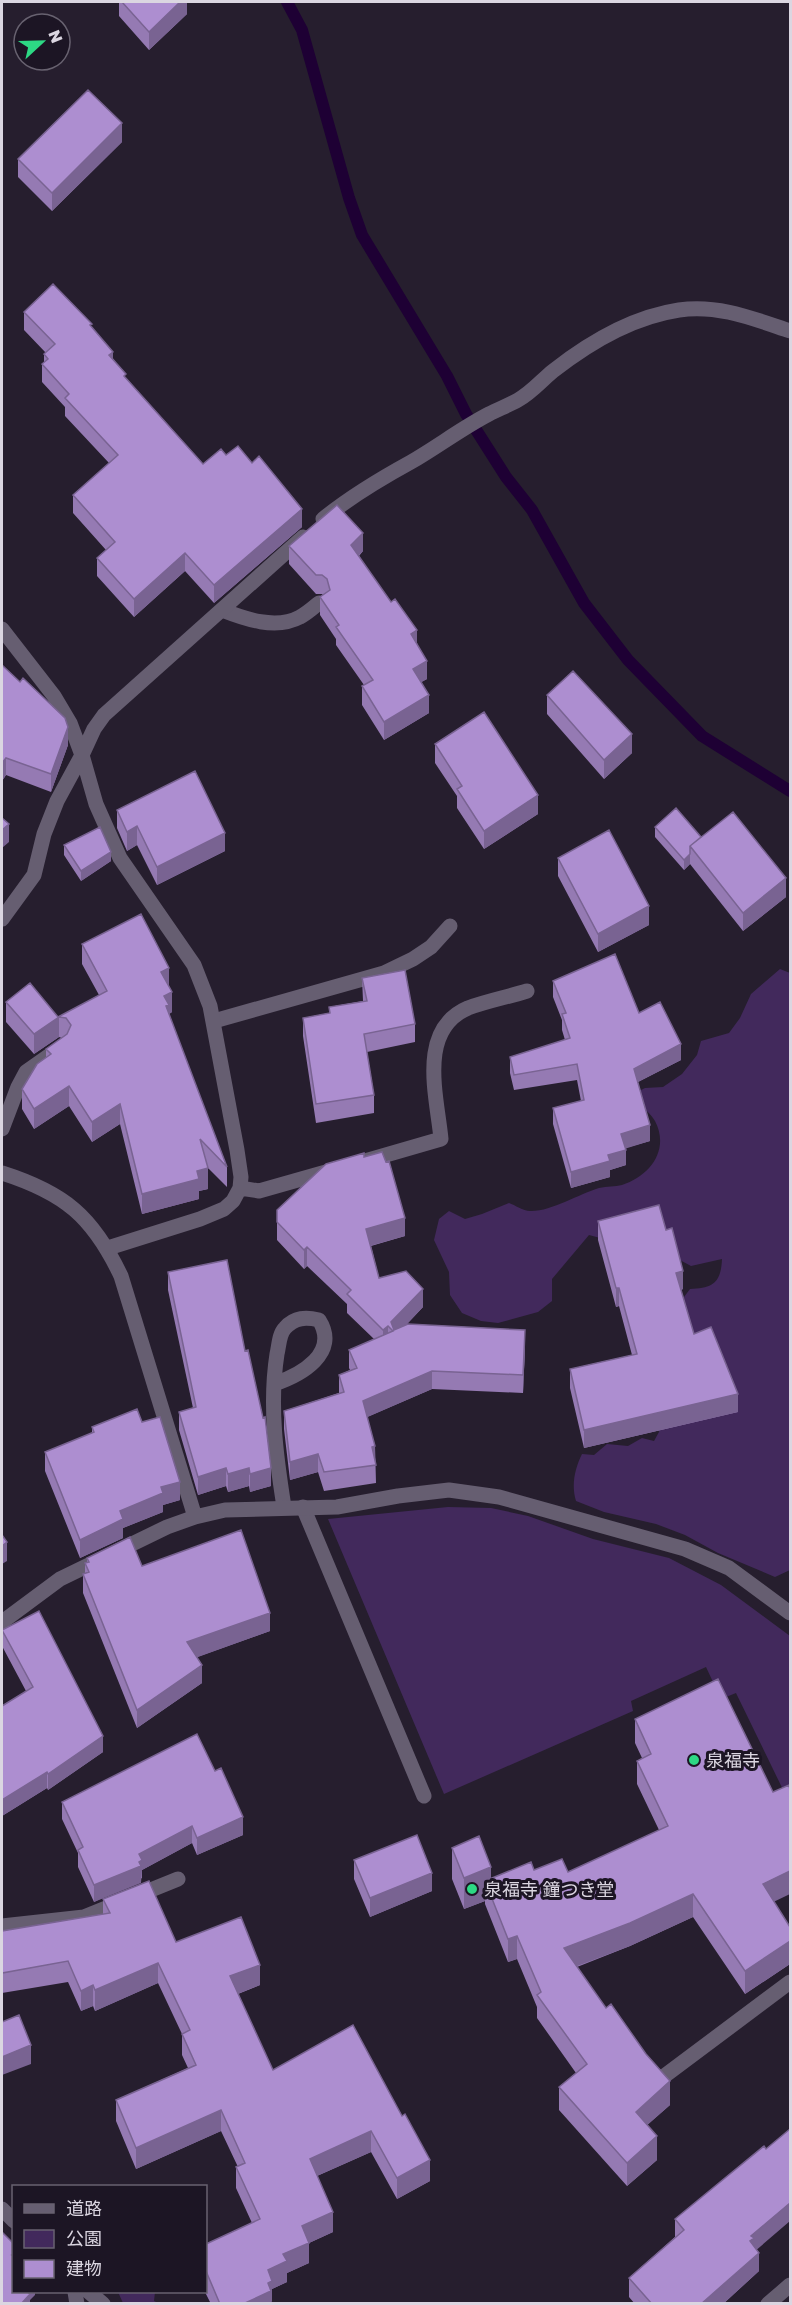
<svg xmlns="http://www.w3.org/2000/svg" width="792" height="2305" font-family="'Golos Text','Noto Sans JP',sans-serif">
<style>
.green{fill:#42295c}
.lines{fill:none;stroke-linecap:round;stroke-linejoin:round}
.stream{stroke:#1e0034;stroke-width:12}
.lane{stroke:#665e71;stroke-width:15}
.street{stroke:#665e71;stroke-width:15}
.wall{fill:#957ab3}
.shaded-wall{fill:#796392}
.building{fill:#ad8ed0;stroke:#796392;stroke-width:1.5}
.poi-dot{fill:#2dd884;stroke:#1c1524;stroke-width:2}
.labels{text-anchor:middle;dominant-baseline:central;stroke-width:6;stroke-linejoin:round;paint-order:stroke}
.poi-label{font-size:18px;fill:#dbd6e1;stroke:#1c1524;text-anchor:start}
</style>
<rect width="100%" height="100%" fill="#261e2e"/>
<path class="green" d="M780,969L790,973V1570L775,1577L718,1553L685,1535L656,1524L604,1512L576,1501C571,1485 575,1468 582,1454L594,1455L607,1444L628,1446L642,1438L654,1441L659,1432L663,1408L694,1339L679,1315L684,1297L690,1289C713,1288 721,1283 722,1259L691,1266L678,1259L589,1235L552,1279V1301L538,1312L498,1323L481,1321L462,1313L450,1295L449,1272L434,1240L439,1219L449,1211L465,1219L482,1214L509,1203C515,1205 523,1211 530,1211C550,1212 579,1194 599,1188C607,1186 615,1187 622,1185C650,1176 670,1150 655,1121C649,1111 637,1103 629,1096L645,1088L663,1087L682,1074L697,1055L701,1041L729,1033L740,1018L751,994Z
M448,1507L491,1508L528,1516L593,1539L669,1558L721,1585L790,1636V1804L736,1693L721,1699L706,1667L631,1701L633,1711L444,1794L328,1519Z
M118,2292H155L154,2301L158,2303H123Z"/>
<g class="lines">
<path class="stream" d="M287,2L302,30L349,198L362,235L447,376L466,414L506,477L532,510L584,603L628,660L702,736L790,791"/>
<path class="lane" d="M222,610C245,619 276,630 300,617C306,614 313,608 319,603
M214,1021L384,973L413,959L431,947L450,926
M2,1129L18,1087L26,1072L53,1053
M274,1384C301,1375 340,1353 319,1320C306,1317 295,1317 285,1328C279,1334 279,1346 277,1354C269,1405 276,1456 284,1507
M303,1507L424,1796
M2,1926L84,1917L178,1879
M663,2077L790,1982
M2,2209L14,2221
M75,2292L77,2304
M89,2292L103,2304"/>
<path class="street" d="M323,519C351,496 380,479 411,462C437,447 462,428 489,414C499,409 509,405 518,400C531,393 542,380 553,371C590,342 632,317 679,310C718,304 754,319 790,331
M2,629L54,696L70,723L82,755L96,804L120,858L194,965L210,1006L237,1150L241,1177L240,1188L233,1201L224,1209L200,1219L108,1248
M2,919L34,875L44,834L57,801L82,755L94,729L104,715L303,537
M365,1161L441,1139C437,1096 417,1030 468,1008C487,1001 508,997 527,991
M2,1173C65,1193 93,1217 121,1276L195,1517
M240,1188L259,1191L333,1170
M2,1622L60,1579L167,1527L195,1517L225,1510L337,1507L398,1496L449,1490L499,1497L685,1549L729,1568L790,1613
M768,2304L790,2285"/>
</g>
<path class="wall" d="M119,2H187V14L149,50L119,16Z
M122,142L52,211L18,177V159Z
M24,312L92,327L126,378L203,464L226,455L302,527L214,603L185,571L134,617L97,576V558L106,550L73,513V495L109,463L65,416V407L42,382V364L44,363V354L46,353L24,330Z
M289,546L363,551L359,556L417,643L427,679L421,682L429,713L384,740L362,705V686L364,685L336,645V639L320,615V597L323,595L322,594H316L289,564Z
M2,665L68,745L51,792L6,775L2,781Z
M547,695L632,753L604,779L547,714Z
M435,744L538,814L484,849L457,808V796L435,763Z
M117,810L225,851L157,885L137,845L127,851L117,828Z
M655,827L701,837L786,897L743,931L690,864L684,870L655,837Z
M64,845L111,861L81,881L64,855Z
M558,858L649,925L598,952L558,876Z
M82,944L169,987L172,1012L169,1014L227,1167V1187L207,1167L208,1189L199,1191V1199L142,1214L120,1124L92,1142L69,1106L34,1129L22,1109V1089L46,1057V1049L62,1038L59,1037L34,1054L6,1022V1002L58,1017L99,995L82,964Z
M362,978L415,1024V1042L367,1052L374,1095V1113L316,1123L303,1036V1018L329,1013V1007L363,1001Z
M553,981L639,1013L681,1060L638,1082L650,1141L625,1148L626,1165L610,1170V1177L571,1188L553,1124V1108L581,1101L577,1080L514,1090L510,1073V1057L565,1040L562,1030V1020L553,997Z
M364,1157L405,1236L371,1246L379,1278L423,1307L406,1325L525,1348L523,1393L432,1389L367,1417L375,1446L376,1483L324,1491L318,1472L290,1480L284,1429V1411L339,1393V1375L350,1370L349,1368V1350L374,1339L347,1313V1304L307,1266L304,1269L277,1240V1210Z
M598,1221L683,1289L681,1290L694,1334L738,1412L584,1448L570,1388V1369L632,1355L619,1306L616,1307L598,1240Z
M168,1272L271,1486L250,1492L249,1486L228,1492L226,1486L198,1495L179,1430V1412L193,1408L168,1290Z
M142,1422L180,1500L163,1505V1512L123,1528V1538L80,1558L45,1471V1452L92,1433V1427Z
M87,1558L142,1566L270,1631L197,1657L202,1683L137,1728L83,1593V1574L85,1573V1563H87Z
M2,1630L103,1752L48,1790L47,1788L2,1816V1706L26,1691L2,1646Z
M635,1719L774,1902L790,1927V1964L745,1994L693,1917L630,1946L577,1967L670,2105L647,2125L657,2160L627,2186L559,2110V2087L576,2073L537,2018V2007L517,1959L508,1962L485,1904V1901L464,1909L452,1879V1848L491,1878L534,1870L568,1872L659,1830L637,1784V1761L642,1758L635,1743Z
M62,1802L243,1835L197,1855L192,1843L142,1870V1878L94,1902L78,1867V1853L62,1819Z
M354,1860L432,1891L370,1917L354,1879Z
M103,1899L176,1942L260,1985L238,1994L273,2070L353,2025L430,2181L397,2199L371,2152L317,2176L333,2232L309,2243V2263L287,2273V2282L272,2289V2301L271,2302V2304H211L205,2292L206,2244L252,2223L236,2188V2167H238L221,2131L136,2169L116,2121V2100L188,2068L182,2055V2034L158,1983L95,2011L93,2006L81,2011L68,1982L2,1993V1931L103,1914Z
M675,2219L757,2250L759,2271L723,2304H635L629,2297V2278L675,2237Z"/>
<path class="shaded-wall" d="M180,2H187V14L149,50V32Z
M122,123V142L52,211V193Z
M113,352V370L109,355Z
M302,509V527L214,603V585Z
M363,533V551L351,563V545Z
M185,553V571L134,617V599Z
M417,630V648L411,634Z
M427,661V679L413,687V669Z
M429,695V713L384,740V722Z
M68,727V745L51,792V774Z
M632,734V753L604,779V760Z
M6,758V775L2,781V763Z
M538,795V814L484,849V831Z
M9,824V842L2,848V830Z
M137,826V845L127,851V832Z
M225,833V851L157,885V867Z
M111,852V861L81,881V871Z
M690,854V864L684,870V860Z
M786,878V897L743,931V913Z
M649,906V925L598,952V934Z
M169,968V988L161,972Z
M172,992V1012L169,1014V1025L164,996Z
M59,1017V1037L34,1054V1034Z
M681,1044V1060L634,1084V1069Z
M69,1086V1106L34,1129V1109Z
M120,1104V1124L92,1142V1122Z
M650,1125V1141L621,1150V1134Z
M626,1150V1165L610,1170V1177L571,1188V1172L608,1155Z
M208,1168V1189L199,1191V1199L142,1214V1194L197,1171Z
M405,1218V1236L366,1247V1229Z
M307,1247V1266L304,1269V1250Z
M683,1271V1289L676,1291V1273Z
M616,1288H619V1306L616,1307Z
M423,1289V1307L393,1339L391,1322Z
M388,1326V1344L383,1349V1330Z
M525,1330V1348L523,1393V1375Z
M432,1371V1389L363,1419V1401Z
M738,1394V1412L584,1448V1430Z
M375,1446V1464L372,1447Z
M318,1454V1472L290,1480V1462Z
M226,1468V1486L198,1495V1477Z
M249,1468V1486L228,1492V1474Z
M271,1468V1486L250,1492V1474Z
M180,1482V1500L163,1505V1512L123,1528V1538L80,1558V1540L120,1511L161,1487Z
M7,1542V1561L2,1564V1546Z
M270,1613V1631L187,1661V1642Z
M202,1665V1683L137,1728V1710Z
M103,1736V1752L48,1790V1774Z
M47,1772V1788L2,1816V1800Z
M243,1817V1835L197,1855V1838Z
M192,1826V1843L142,1870L141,1883L94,1902V1885L139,1854Z
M491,1867V1897L485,1881V1901L464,1909V1878Z
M790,1871V1894L763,1907V1884Z
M432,1873V1891L370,1917V1898Z
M693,1894V1917L630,1946L564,1971V1948Z
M517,1936V1959L508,1962V1939Z
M790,1941V1964L745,1994V1971Z
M158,1963V1983L95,2011V1990Z
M260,1965V1985L230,1997V1976Z
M93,1985V2006L81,2011V1991Z
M31,2045V2064L2,2075V2057Z
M670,2081V2105L636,2135V2112Z
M221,2110V2131L136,2169V2148Z
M371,2131V2152L310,2179V2159Z
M657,2136V2160L627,2186V2163Z
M430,2160V2181L397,2199V2178Z
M790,2203V2221L754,2252L750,2241L751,2236Z
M333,2212V2232L309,2243V2263L287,2273V2282L272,2289V2301L271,2302V2304H243L268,2270L283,2254L302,2226Z
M759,2253V2271L723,2304H701Z
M25,2292H35V2295L30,2300V2304H21Z"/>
<path class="building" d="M122,2H180L149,32Z
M88,90L122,123L52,193L18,159Z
M53,284L92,324L90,325L113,352L109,355L126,374L124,376L203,464L221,449L226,455L238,446L252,463L259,456L302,509L214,585L185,553L134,599L97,558L115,542L73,495L118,455L65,398L69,394L42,364L48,359L44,354L55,344L24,312Z
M337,505L363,533L351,545L391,602L395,599L417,630L411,634L427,661L413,669L429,695L384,722L362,686L373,680L336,627L339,625L320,597L330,590L327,579L322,575H316L289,546Z
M2,665L20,682L23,678L65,718L68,727L51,774L6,758L2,763Z
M573,671L632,734L604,760L547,695Z
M484,712L538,795L484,831L457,789L462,786L435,744Z
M195,771L225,833L157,867L137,826L127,832L117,810Z
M676,808L701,837L690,846V854L684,860L655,827Z
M733,812L786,878L743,913L690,846Z
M2,818L9,824L2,830Z
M100,827L111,852L81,871L64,845Z
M609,830L649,906L598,934L558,858Z
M141,914L169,968L161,972L172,992L164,996L169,1005L166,1006L227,1167L200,1139L208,1168L197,1171L199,1179L142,1194L120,1104L92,1122L69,1086L34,1109L22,1089L37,1064L51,1054L46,1049L67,1034L71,1025L66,1018L59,1017L34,1034L6,1002L30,983L58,1017L107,991L82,944Z
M615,954L639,1013L660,1002L681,1044L634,1069L650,1125L621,1134L626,1150L608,1155L610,1161L571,1172L553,1108L584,1100L577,1064L514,1075L510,1057L570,1038L562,1014L566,1013L553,981Z
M405,970L415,1024L364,1034L374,1095L316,1104L303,1018L330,1013L329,1007L367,1001L362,978Z
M382,1152L386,1162L389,1161L405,1218L366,1229L379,1278L406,1271L423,1289L391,1322L394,1330L408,1324L525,1330L523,1375L432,1371L363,1401L375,1446L372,1447L376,1465L324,1472L318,1454L290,1462L284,1411L344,1392L339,1375L357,1368L349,1350L393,1331L388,1326L383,1330L347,1294L351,1290L307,1247L304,1250L277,1222V1210L326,1164L364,1153V1157Z
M659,1205L666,1230L672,1228L683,1271L676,1273L694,1334L711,1327L738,1394L584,1430L570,1369L637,1354L619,1288H616L598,1221Z
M227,1260L245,1351L248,1350L263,1418L265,1417L271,1468L250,1474L249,1468L228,1474L226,1468L198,1477L179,1412L196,1407L168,1272Z
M137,1409L142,1422L160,1417L180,1482L161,1487L163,1493L120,1511L123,1519L80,1540L45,1452L94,1432L92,1427Z
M241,1530L270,1613L187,1642L202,1665L137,1710L83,1574L89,1572L85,1563L89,1562L87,1558L130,1537L142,1566Z
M2,1535L7,1542L2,1546Z
M39,1611L103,1736L48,1774L47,1772L2,1800V1706L33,1687L2,1630Z
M718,1679L773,1792L789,1785L790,1790V1871L763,1884L790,1927V1941L745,1971L693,1894L630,1923L564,1948L606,2008L611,2004L646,2054L670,2081L636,2112L657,2136L627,2163L559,2087L587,2064L537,1995L541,1992L517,1936L508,1939L485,1881L531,1862L534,1870L562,1859L568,1872L668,1826L637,1761L651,1754L635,1719Z
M197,1734L215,1771L221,1768L243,1817L197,1838L192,1826L139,1854L142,1860L139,1862L141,1866L94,1885L78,1850L83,1847L62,1802Z
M417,1835L432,1873L370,1898L354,1860Z
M479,1836L491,1867L464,1878L452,1848Z
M149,1881L176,1942L241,1917L260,1965L230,1976L273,2070L353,2025L402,2116L405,2114L430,2160L397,2178L371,2131L310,2159L333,2212L302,2226L309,2243L283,2254L287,2261L268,2270L272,2281L268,2283L271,2291L243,2304H220L206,2271V2244L260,2219L236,2167L245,2163L221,2110L136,2148L116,2100L196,2065L182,2034L190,2030L158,1963L95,1990L93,1985L81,1991L68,1961L2,1973V1931L110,1913L103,1899Z
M19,2015L31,2045L2,2057V2022Z
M790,2129V2203L751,2236L754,2238L750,2241L759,2253L701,2304H652L629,2278L684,2230L675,2219L764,2146L766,2149Z
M2,2232L14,2244V2254L12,2255L14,2256V2292H27L30,2294L21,2304H2Z"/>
<g class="poi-dot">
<circle cx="694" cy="1760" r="6"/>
<circle cx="472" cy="1889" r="6"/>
</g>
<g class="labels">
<g class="poi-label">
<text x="706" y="1760">泉福寺</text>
<text x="484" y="1889">泉福寺 鐘つき堂</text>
</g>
</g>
<rect width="792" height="2305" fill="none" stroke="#dbd6e1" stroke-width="6"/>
<rect x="12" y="2185" width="195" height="108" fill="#1c1524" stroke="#686270" stroke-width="1.5"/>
<rect x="24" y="2204" width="30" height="9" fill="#665e71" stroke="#686270" stroke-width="1.5"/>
<text x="66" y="2215" font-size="18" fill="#dbd6e1">道路</text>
<rect x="24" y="2230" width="30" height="18" fill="#42295c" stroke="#686270" stroke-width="1.5"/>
<text x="66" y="2245" font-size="18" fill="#dbd6e1">公園</text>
<rect x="24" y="2260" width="30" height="18" fill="#ad8ed0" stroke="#686270" stroke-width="1.5"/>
<text x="66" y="2275" font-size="18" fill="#dbd6e1">建物</text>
<g transform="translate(42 42) rotate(68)"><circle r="28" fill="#1c1524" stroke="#686270" stroke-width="1.5"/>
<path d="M0-4.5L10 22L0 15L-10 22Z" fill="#2dd884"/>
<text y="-9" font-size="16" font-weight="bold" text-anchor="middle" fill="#dbd6e1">N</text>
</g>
</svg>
